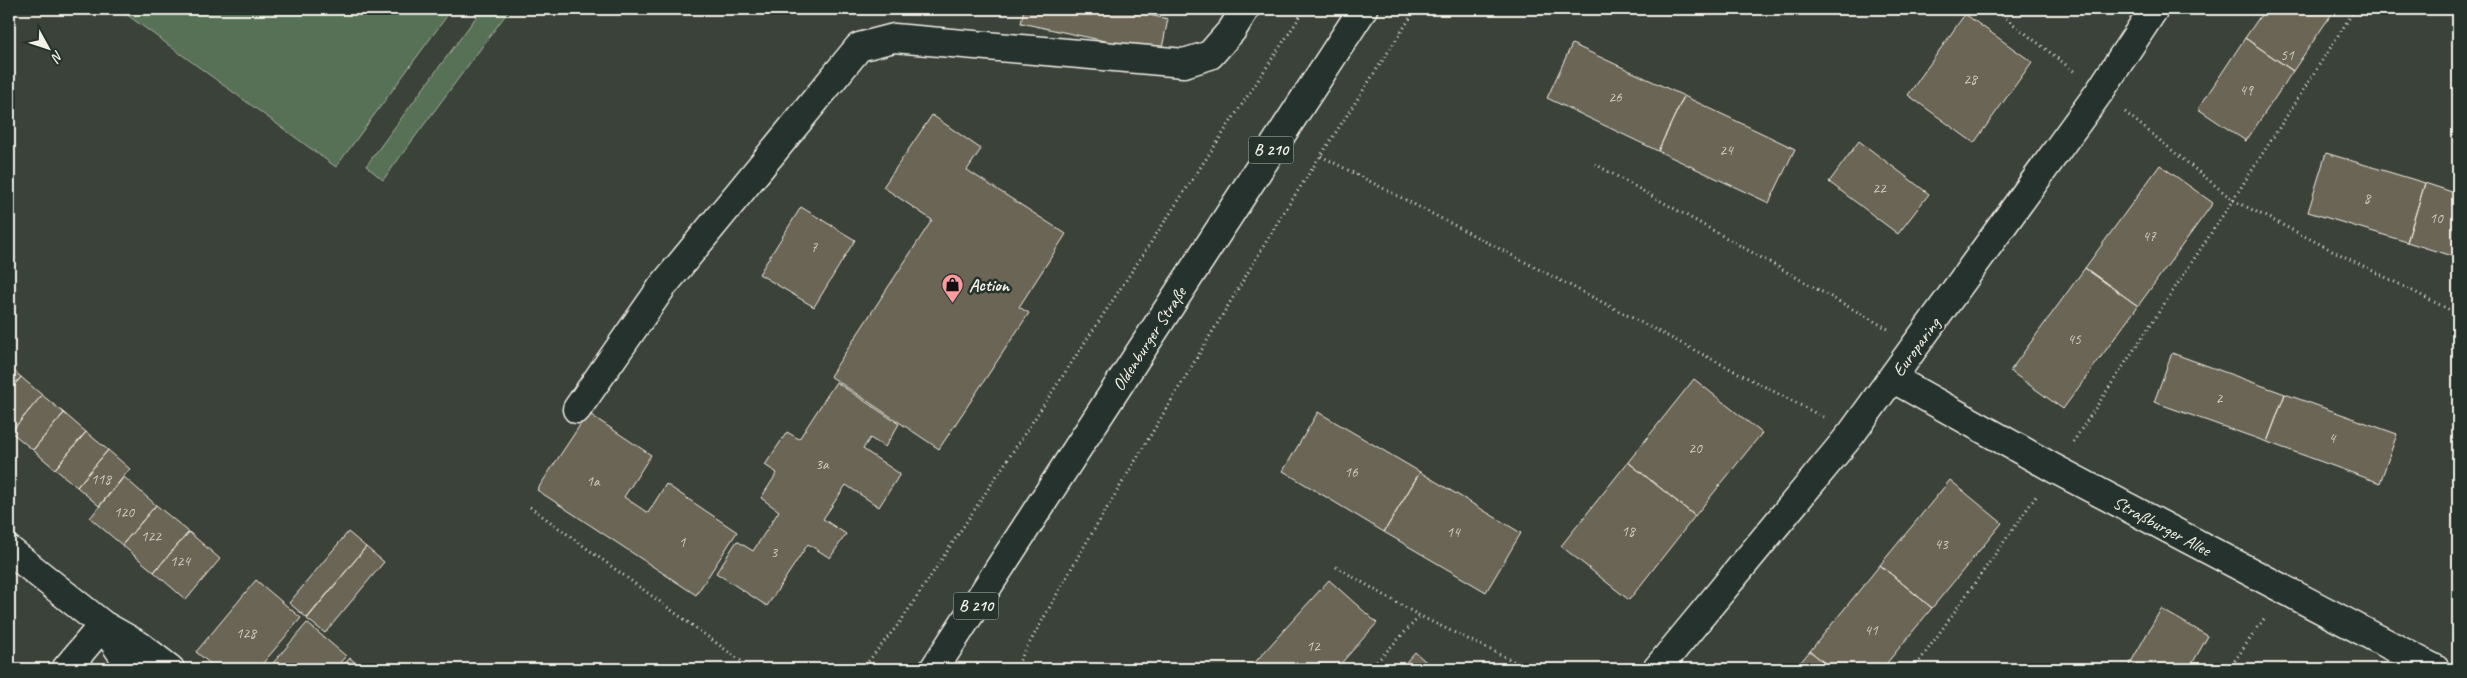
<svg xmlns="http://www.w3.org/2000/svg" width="2467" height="678" font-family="Caveat,sans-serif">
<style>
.green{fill:#577157;stroke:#a6b1a0}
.building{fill:#6b6554;stroke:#f4f1e8}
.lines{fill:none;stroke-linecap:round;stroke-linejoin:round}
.minor-casing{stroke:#f4f1e8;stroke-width:31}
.major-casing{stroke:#f4f1e8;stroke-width:31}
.path{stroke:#f4f1e8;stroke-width:3;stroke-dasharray:1 4;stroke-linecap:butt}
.minor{stroke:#26332d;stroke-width:28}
.major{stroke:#26332d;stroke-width:28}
.labels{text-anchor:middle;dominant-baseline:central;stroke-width:5;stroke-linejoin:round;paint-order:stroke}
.number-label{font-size:15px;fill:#d2cec3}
.shield{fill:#26332d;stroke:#b6b8b0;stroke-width:1}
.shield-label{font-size:16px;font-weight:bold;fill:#f4f1e8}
.poi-label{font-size:18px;font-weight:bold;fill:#f4f1e8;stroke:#26332d;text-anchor:start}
.street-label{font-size:18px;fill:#f4f1e8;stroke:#26332d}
</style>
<rect width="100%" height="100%" fill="#3b4239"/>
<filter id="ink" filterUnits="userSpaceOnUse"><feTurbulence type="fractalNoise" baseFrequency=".02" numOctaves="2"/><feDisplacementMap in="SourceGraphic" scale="10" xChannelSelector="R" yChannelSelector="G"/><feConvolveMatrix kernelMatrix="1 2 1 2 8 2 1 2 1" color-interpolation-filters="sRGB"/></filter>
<g filter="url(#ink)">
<path class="green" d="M119,9H452L336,167Z
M482,9H510L383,180L366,166Z"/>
<path class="building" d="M1024,9H1120L1168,19L1161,53L1021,23Z
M2265,9H2335L2293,71L2245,38Z
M1965,14L2032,62L1974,143L1908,95Z
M2245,38L2293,71L2246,141L2198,109Z
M1572,44L1684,96L1658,151L1547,98Z
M1684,96L1795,149L1769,203L1658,151Z
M932,115L981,149L967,170L1066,234L1019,307L1029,313L939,449L830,376L932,220L883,187Z
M1859,141L1929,194L1898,234L1829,182Z
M2326,153L2425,183L2407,242L2308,212Z
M2160,165L2213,203L2138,306L2085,268Z
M2425,183L2458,194V258L2407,242Z
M801,207L855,240L814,307L759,274Z
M2085,268L2138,306L2063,409L2010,371Z
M2172,353L2285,394L2267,442L2154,402Z
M9,367L21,377L9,391Z
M21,377L42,395L11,432L9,430V391Z
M1694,379L1762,433L1695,516L1628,462Z
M836,382L899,424L885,447L870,438L863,449L900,474L879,507L846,485L823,519L846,534L830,558L808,544L767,606L716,573L737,541L753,551L779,511L761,498L777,473L765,465L787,432L799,439Z
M2285,394L2397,434L2380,483L2267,442Z
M42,395L64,413L33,450L11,432Z
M1318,412L1420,472L1384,532L1283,471Z
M64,413L86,432L55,469L33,450Z
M588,413L651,455L624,497L648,513L666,484L737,532L696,595L537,490Z
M86,432L108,450L77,487L55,469Z
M108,450L130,469L99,506L77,487Z
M1628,462L1695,516L1629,600L1561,546Z
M1420,472L1521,533L1486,592L1384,532Z
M124,477L156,505L122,545L90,518Z
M1950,480L2002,523L1932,608L1880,565Z
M156,505L189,532L154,572L122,545Z
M189,532L220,559L186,600L154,572Z
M348,532L366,547L307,618L289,603Z
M366,547L384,562L325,633L307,619Z
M1880,565L1932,608L1882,669H1832L1810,651Z
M256,580L301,618L258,669H217L196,652Z
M1329,580L1377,623L1336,669H1249Z
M2161,609L2208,636L2189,669H2127Z
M307,623L346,656L334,669H268Z
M1810,651L1832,669H1795Z
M1415,652L1434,669H1400Z
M350,658L363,669H340Z"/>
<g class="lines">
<defs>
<path id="minor" d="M1892,378L2055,469L2435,669
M577,409L662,287L859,47L894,38L1184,63L1210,55L1232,30L1245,9
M9,550L103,625L140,646L170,669
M105,628L132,669
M66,669L103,625
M1657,669L1852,433L2100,91L2154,9"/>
<path id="major" d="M934,669L1363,9"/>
</defs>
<use href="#minor" class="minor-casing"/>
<use href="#major" class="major-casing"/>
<path class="path" d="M1994,9L2075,72
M2450,9L2458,14
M2125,112L2233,200L2458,314
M1321,156L1823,417
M1595,164L1888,329
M2073,442L2233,200L2355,9
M530,507L752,669
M1336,567L1420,616L1530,669
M862,669L901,621L1305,9
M1015,669L1079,555L1284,212L1416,9
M1370,669L1420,616
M1914,669L2037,495
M2229,669L2266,616"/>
<use href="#minor" class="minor"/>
<use href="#major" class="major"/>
</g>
</g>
<defs>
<symbol id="shop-pin" viewBox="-11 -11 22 30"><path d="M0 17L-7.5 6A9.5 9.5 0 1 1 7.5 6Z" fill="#ff9aa2" stroke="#26332d"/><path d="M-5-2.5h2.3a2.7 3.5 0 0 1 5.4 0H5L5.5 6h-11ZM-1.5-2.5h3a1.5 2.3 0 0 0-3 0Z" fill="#111"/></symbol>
</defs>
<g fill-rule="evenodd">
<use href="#shop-pin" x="940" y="272" width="25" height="34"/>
</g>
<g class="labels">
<g class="number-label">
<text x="2287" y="55">51</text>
<text x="1970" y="79">28</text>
<text x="2246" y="90">49</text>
<text x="1615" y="97">26</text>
<text x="1726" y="150">24</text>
<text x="1879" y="188">22</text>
<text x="2367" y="198">8</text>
<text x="2436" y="218">10</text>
<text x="2149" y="236">47</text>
<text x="814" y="247">7</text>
<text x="2074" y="339">45</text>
<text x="2219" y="398">2</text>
<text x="2332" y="438">4</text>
<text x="1695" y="448">20</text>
<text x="822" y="464">3a</text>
<text x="1351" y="472">16</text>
<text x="101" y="479">118</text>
<text x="593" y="481">1a</text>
<text x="124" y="512">120</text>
<text x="1628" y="531">18</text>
<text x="1453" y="532">14</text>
<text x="151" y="536">122</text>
<text x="682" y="542">1</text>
<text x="1941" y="544">43</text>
<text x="774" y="552">3</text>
<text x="180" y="561">124</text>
<text x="1871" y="630">41</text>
<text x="246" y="633">128</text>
<text x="1313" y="646">12</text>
</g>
<g class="shield">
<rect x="1248.5" y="136.5" width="45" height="27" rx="4"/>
<rect x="953.5" y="592.5" width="45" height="27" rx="4"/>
</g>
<g class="shield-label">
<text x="1271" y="150">B 210</text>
<text x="976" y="606">B 210</text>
</g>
<g class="poi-label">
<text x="969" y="285">Action</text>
</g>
<g class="street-label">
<text transform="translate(1149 339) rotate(-57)">Oldenburger Straße</text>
<text transform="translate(1916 347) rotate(-54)">Europaring</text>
<text transform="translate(2162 526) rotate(28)">Straßburger Allee</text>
</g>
</g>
<rect width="2467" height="678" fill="none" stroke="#26332d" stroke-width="30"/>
<rect x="15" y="15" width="2437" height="648" fill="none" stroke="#f4f1e8" stroke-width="2" filter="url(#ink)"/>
<g transform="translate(48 48) rotate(130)" stroke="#26332d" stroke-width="4" paint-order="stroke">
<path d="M0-4L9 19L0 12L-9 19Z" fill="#f4f1e8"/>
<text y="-8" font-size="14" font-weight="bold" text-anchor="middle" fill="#f4f1e8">N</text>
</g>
</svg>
